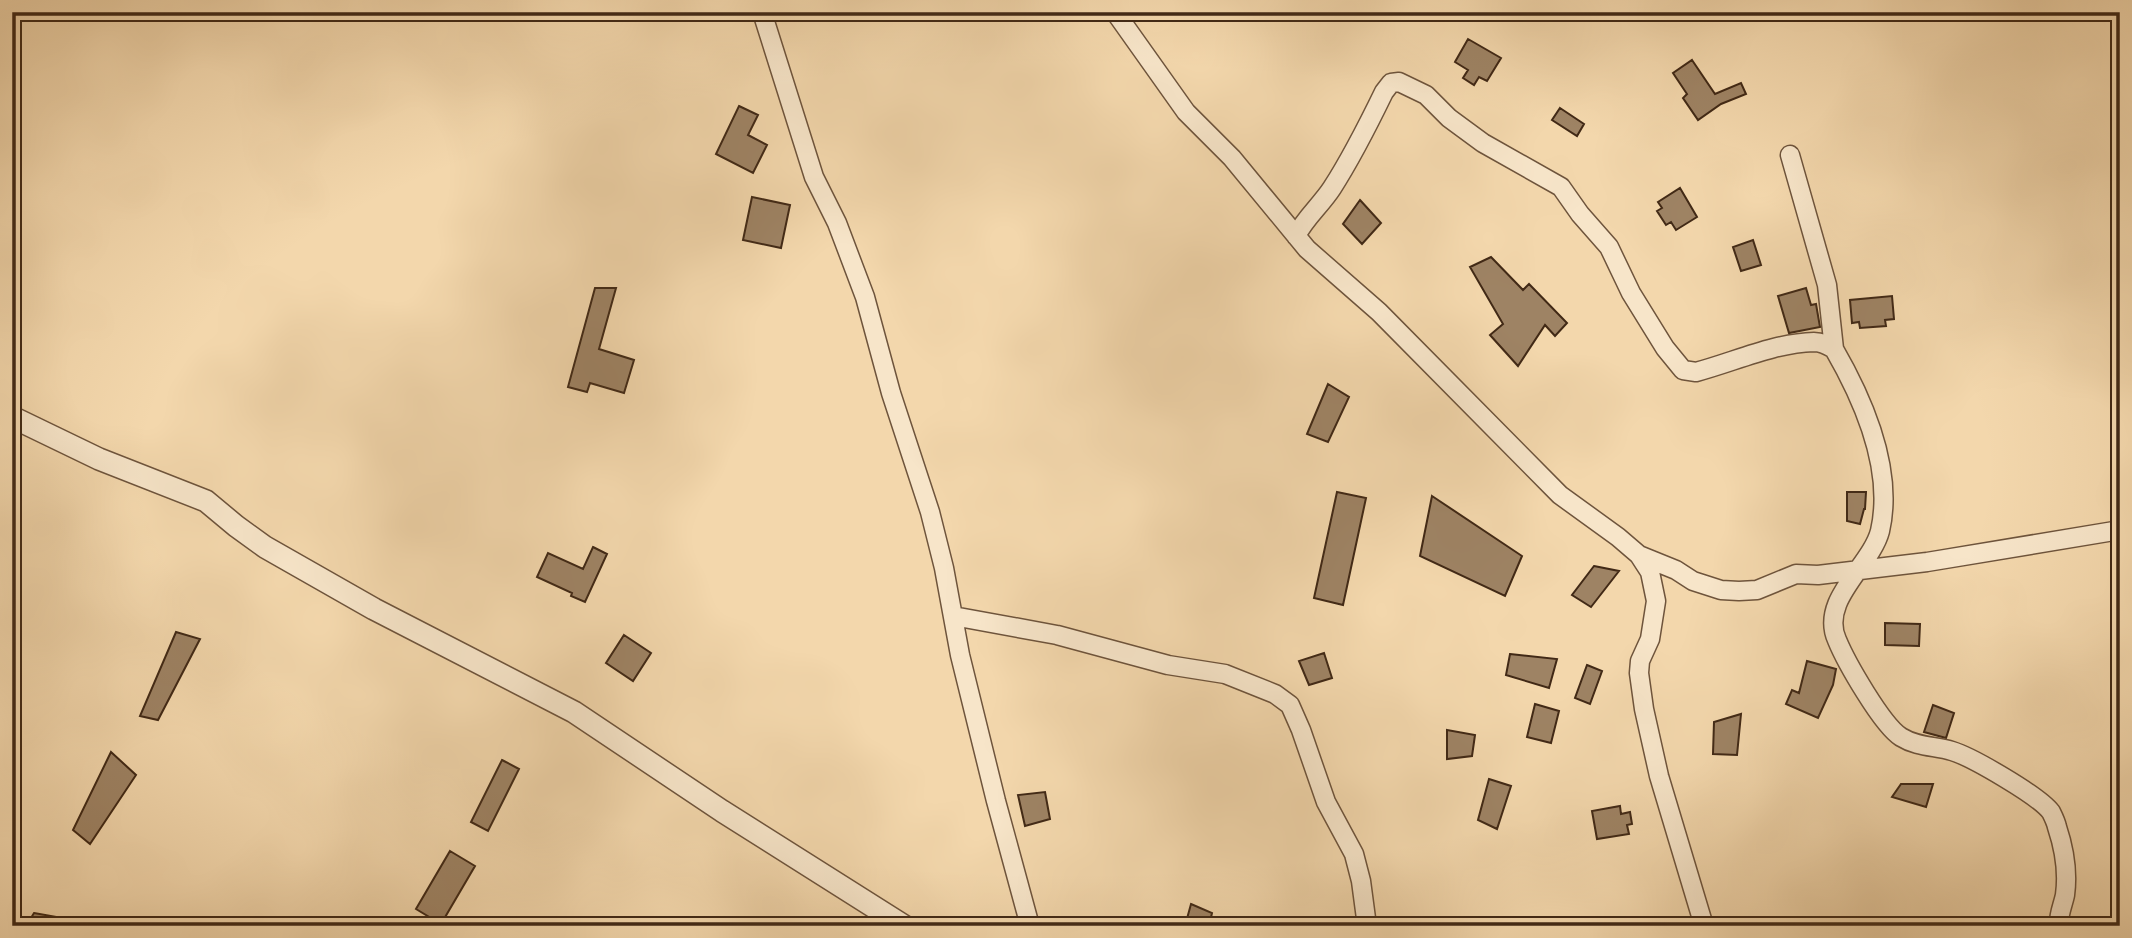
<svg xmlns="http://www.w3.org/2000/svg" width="2132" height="938" font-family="'Libre Bodoni',serif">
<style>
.building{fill:#9e8364;stroke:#412916;stroke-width:2}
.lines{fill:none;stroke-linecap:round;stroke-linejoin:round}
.minor-casing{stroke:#6e543c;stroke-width:21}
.tertiary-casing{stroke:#6e543c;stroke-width:24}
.minor{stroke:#f7e5c9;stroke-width:18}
.tertiary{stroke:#f7e5c9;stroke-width:21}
</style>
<rect width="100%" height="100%" fill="#f3d7ac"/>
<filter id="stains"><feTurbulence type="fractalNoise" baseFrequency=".00286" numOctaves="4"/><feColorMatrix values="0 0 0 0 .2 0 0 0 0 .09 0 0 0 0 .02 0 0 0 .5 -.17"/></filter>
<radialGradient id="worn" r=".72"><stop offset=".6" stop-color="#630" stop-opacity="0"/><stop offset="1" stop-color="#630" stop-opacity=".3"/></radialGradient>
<path class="building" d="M1468,39L1501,58L1487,81L1479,77L1474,85L1463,78L1468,70L1455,62Z
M1692,60L1715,94L1741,83L1746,94L1721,104L1698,120L1683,98L1687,94L1673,73Z
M739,106L758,115L748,135L767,145L753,173L716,154Z
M1560,108L1584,124L1577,136L1552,120Z
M1680,188L1697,217L1676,230L1671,222L1666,225L1657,211L1662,208L1658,202Z
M752,197L790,205L781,248L743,240Z
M1360,200L1381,223L1362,244L1343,224Z
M1753,240L1761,265L1741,271L1733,247Z
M1491,257L1523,290L1529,284L1567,323L1555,336L1545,325L1518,366L1490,335L1503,324L1470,267Z
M595,288H616L599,349L634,360L624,393L590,383L587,392L568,387Z
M1806,288L1811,305L1816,304L1820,327L1789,333L1778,296Z
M1892,296L1894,319L1885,320L1886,326L1860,328L1859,322L1852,323L1850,300Z
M1328,384L1349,397L1328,442L1307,434Z
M1337,492L1366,498L1343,605L1314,598Z
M1847,492H1866L1865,509H1864L1860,524L1847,521Z
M1432,496L1522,556L1505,596L1420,556Z
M593,547L607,554L585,602L571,596L572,593L537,577L548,553L583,569Z
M1594,566L1619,571L1591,607L1572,595Z
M1885,623L1920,624L1919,646L1885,645Z
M176,632L200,639L158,720L140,716Z
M624,635L651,653L633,681L606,663Z
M1324,653L1332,678L1309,685L1299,661Z
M1510,654L1557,659L1549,688L1506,675Z
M1807,661L1836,669L1833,685L1818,718L1786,704L1792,690L1799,693Z
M1587,665L1602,671L1590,704L1575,698Z
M1535,704L1559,711L1551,743L1527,737Z
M1933,705L1954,713L1946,738L1924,732Z
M1741,714L1737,755L1713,754L1714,722Z
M1447,730L1475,735L1472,756L1447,759Z
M111,752L136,775L90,844L73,830Z
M502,760L519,769L488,831L471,822Z
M1489,779L1511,786L1497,829L1478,820Z
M1901,784H1933L1926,807L1892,797Z
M1045,792L1050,819L1025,826L1018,795Z
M1620,806L1621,814L1630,812L1632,824L1627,825L1629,834L1597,839L1592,811Z
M450,851L475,866L441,924L416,909Z
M1191,904L1212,913L1209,926H1185Z
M34,913L68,919V926H26Z"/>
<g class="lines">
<defs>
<path id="minor" d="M762,12L814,177L837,223L865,297L891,393L930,512L944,568L960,655L996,801L1030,926
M1115,12L1186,112L1232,158L1307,249L1379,312L1560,495L1618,537L1639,555L1650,572L1656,601L1650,639L1640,661L1639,673L1644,709L1659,776L1704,926
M1790,155L1827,285L1834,349
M1296,236C1305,218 1321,205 1332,188C1352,157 1368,125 1384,92L1391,83L1399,82L1426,95L1449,118L1483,143L1561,187L1580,214L1609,247L1631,293L1665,348L1683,370L1696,372C1734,362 1774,343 1814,342C1822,342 1827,345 1834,349C1864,401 1894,470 1880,531C1871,566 1819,600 1837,640C1846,662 1882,725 1901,737C1917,747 1935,746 1952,751C1972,757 2039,796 2051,812C2053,816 2056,822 2057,827C2064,848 2068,873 2065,895C2063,905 2058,915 2059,926
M1639,555L1676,570L1693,581L1721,590L1739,591L1757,590L1796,574L1818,575L1927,562L2120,530
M953,616L1057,635L1168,665L1225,674L1275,694L1290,705L1301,730L1326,802L1354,854L1361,881L1367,926"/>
<path id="tertiary" d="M12,417L99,459L206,501L236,526L265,547L374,609L574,712L722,811L904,926"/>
</defs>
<use href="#minor" class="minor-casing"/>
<use href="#tertiary" class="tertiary-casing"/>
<use href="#minor" class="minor"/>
<use href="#tertiary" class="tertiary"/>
</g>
<rect width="2132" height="938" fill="none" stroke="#f3d7ac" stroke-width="42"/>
<rect x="14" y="14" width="2104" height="910" fill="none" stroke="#412916" stroke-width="3.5"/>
<rect x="21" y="21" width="2090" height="896" fill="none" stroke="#412916" stroke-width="2"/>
<rect width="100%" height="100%" filter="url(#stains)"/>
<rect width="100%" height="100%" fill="url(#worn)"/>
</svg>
